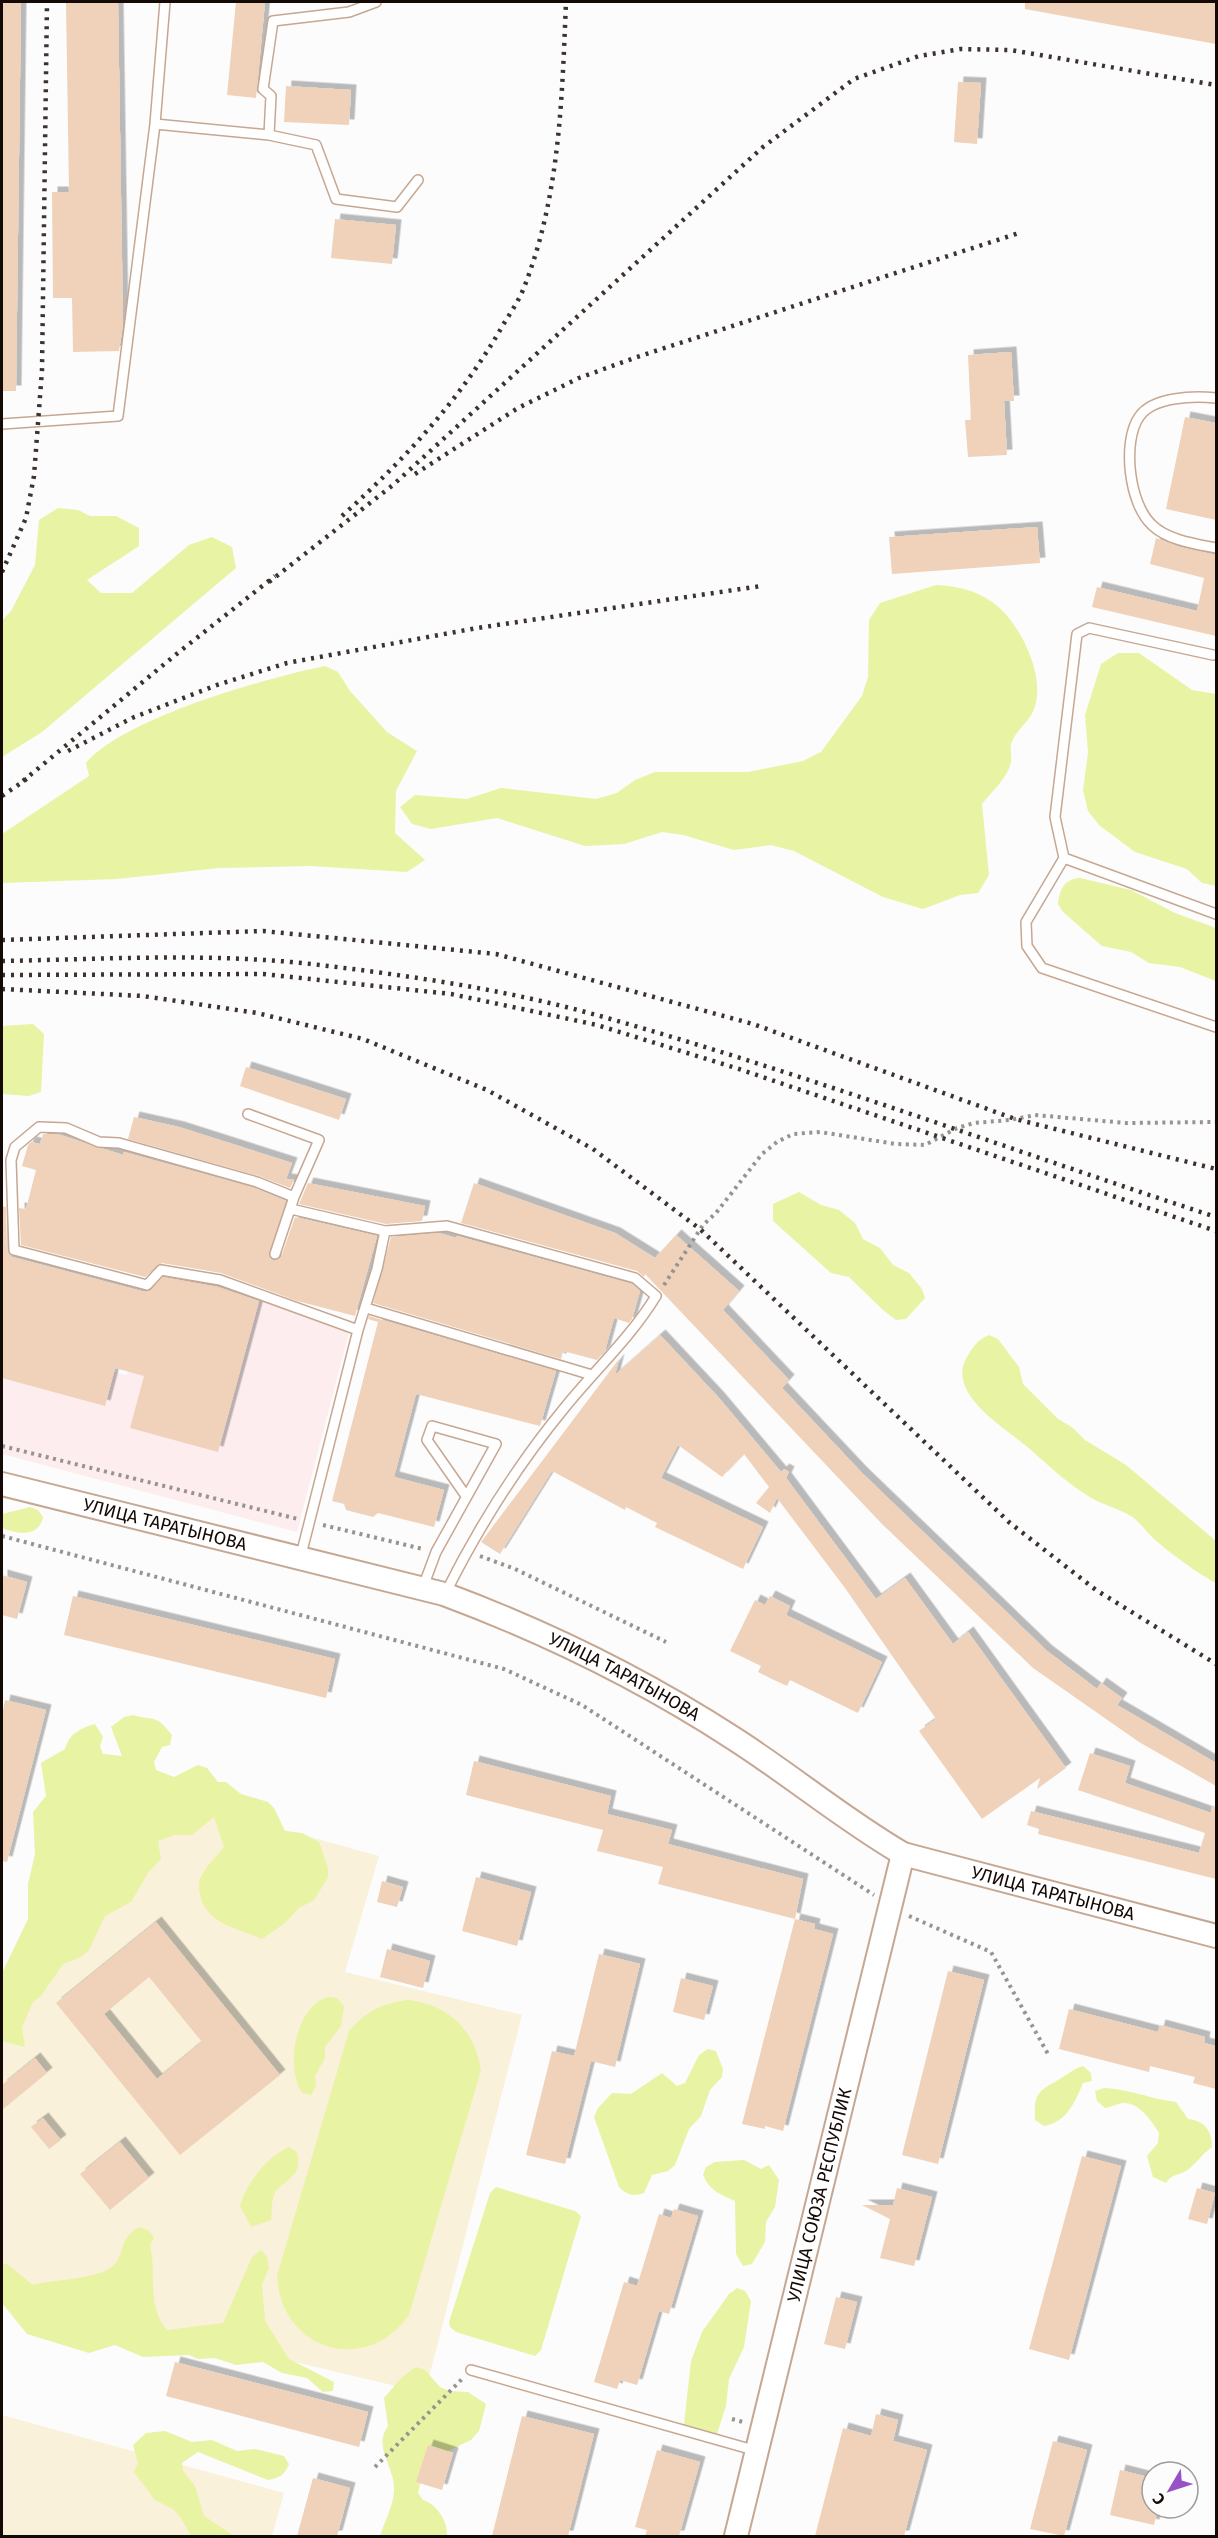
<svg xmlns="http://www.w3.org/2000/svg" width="1218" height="2538" font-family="'Fira Sans',sans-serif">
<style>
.commercial{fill:#fdedef}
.education{fill:#faf1db}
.green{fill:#e8f3a3}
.building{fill:#efd2b9;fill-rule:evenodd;filter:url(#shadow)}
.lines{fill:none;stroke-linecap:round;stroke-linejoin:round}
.service-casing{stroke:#c6a792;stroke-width:12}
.tertiary-casing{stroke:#c6a792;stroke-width:26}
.path{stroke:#979391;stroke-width:4;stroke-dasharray:3 4.5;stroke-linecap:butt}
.service{stroke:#fff;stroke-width:9}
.tertiary{stroke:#fff;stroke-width:22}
.rail{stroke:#3c332f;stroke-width:4.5;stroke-dasharray:3 6;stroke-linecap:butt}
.labels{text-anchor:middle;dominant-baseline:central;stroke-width:4.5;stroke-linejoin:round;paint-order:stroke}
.street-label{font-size:18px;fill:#140904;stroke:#fcfcfc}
</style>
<defs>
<filter id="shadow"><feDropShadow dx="5.5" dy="-5.5" stdDeviation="0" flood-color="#0004"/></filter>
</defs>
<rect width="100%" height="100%" fill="#fcfcfc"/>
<path class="commercial" d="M155,1269L352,1321L297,1532L2,1454V1341L127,1375Z"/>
<path class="education" d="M74,1772L379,1856L345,1972L522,2015L425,2393L2,2292V2041Z
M2,2415L284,2493L272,2536H2Z"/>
<path class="green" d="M58,508L78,510L90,516H116L139,528V546L87,580L101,593H132L189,545L212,537L232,547L236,568L42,732L2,757V621L11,611L35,565L39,520Z
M936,585C957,586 975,590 992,602C1019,620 1047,677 1034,709C1030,721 1015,731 1011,744C1010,749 1012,756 1011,762C1007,779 992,791 982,804L989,875L978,893L960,895L923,909L883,897L794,851L771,845L734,850L683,835L662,832L624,844L585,846L497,818L431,829L412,824L400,807L415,795L467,799L501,788L596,799L617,793L635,780L655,772H748L803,761L821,752L862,696L868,677L869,620L880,603Z
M1118,653H1139L1192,690L1216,694V886L1202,883L1187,869L1135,852L1099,825L1088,811L1083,790L1088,753L1085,715L1101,664Z
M325,666L338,672L350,691L387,732L417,751L396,791L395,833L425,860L407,872L310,866L219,868L117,879L2,883V834L89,776L86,763C124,718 266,678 325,666Z
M1080,878L1131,890L1175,913L1216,928V981L1180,967L1149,963L1131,952L1102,946L1063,912L1058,904C1060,889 1064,879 1080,878Z
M33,1024L44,1034L41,1092L29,1096L2,1094V1026Z
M799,1192L821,1205L839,1210L855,1223L863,1239L880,1248L893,1265L909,1273L922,1289L925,1298L906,1319L896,1320L883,1310L849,1277L831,1273L773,1221V1204Z
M989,1335L998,1339L1019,1367L1023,1384L1057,1418L1073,1428L1085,1440L1126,1465L1216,1541V1583C1200,1575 1167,1551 1153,1538C1146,1531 1139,1521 1131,1516C1116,1507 1099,1504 1085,1494C1066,1482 1049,1466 1032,1451C1011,1431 944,1395 967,1357C973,1347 977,1340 989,1335Z
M30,1507L38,1510L43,1517C39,1538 17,1534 2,1528V1514Z
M133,1715C157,1722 154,1713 172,1735L170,1745L162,1747L154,1762L156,1770L174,1777L198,1765L207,1768L218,1782H226L241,1794L268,1802L274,1808L285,1831L302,1833L319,1842L328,1868V1877L314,1900L299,1908L285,1923L262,1939C238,1928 207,1925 200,1895C199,1890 198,1882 201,1877C206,1866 217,1856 224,1847L214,1817L192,1835H174L158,1841L161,1859L148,1873L131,1902L105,1916L89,1950L81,1957L63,1964L41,1996L33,2002L22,2027L25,2047L2,2041V1973L28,1919V1884L35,1854L33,1812L46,1796L41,1763L65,1749C69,1734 80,1728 95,1724L103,1737L100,1746L103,1754L122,1756L111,1727L124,1717Z
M328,1997L337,1998L344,2006L341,2026L325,2047V2058L315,2076L316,2086L311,2095L302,2093C285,2067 295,2007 328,1997Z
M408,2000C449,2005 474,2029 481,2070L409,2315C366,2376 281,2351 277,2276L349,2031C365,2012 383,2003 408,2000Z
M708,2049L716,2051L723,2069L722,2077L710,2090L701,2116L689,2129L675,2165L668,2171L652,2175L644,2193C633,2197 627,2195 619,2187L594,2117L598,2108L612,2093L631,2094L662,2073L677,2086L685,2083L699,2055Z
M1083,2066L1091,2073L1092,2081L1083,2083C1075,2102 1067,2122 1044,2126L1035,2120C1034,2094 1037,2092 1058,2080C1067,2075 1073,2069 1083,2066Z
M1104,2088C1129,2089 1151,2099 1176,2102L1188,2119C1205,2121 1212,2131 1212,2147C1203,2153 1192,2168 1186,2171C1177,2176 1172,2174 1166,2183L1153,2177L1147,2156L1158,2143L1159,2133C1152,2121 1139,2102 1123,2103C1117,2104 1111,2107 1105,2108L1097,2101L1095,2091Z
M289,2147L297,2152C303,2176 287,2178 276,2191C271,2198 272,2211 271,2220L251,2227L240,2206C247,2182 267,2157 289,2147Z
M744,2160L761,2169L769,2165L779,2180L775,2207L766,2222L765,2242L752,2264L743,2266L736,2254L735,2201C720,2194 710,2191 703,2175L706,2167L715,2162Z
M496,2187L575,2211L581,2216L541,2350L535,2356L456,2332L450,2327L449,2322L490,2193Z
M139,2227L148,2230L154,2238L150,2245C157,2274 146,2306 167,2330L223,2323L252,2257L261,2250L267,2257L269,2268L262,2285L265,2321L289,2359L334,2382L333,2391L323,2392L307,2378L282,2373L263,2362L236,2365L215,2358L198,2359L189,2355L143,2357L115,2345L89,2353L27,2334L2,2303V2264H7L33,2285C53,2279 99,2280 114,2265C126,2252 117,2241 139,2227Z
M737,2288L745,2291L751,2301L744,2347L729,2379L726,2406L717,2434L698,2436L684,2424L691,2361L702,2332L729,2294Z
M416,2367L425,2370L440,2387L449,2391L468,2392L486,2404L479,2431L471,2440L444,2453L429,2479L420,2484L418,2493L423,2500C437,2504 448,2522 447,2536H380C384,2523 393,2506 394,2492C396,2467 372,2448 388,2426L384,2398L402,2377Z
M165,2431L192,2442L212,2440L237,2451L255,2449L284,2456L289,2464C285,2475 279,2478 268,2480L198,2452L182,2463L183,2471L195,2486L204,2516L234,2536H191L181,2518L173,2509L155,2500L134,2472L138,2463L133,2445L146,2433Z"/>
<path class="building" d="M2,2H21L16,391H2Z
M66,2H118L123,324L119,351L73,352L72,298H53L52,192H69Z
M236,2H265L256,98L227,95Z
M1025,2L1216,3V44L1025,9Z
M958,82L981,83L977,144L954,142Z
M286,86L351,90L349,125L284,122Z
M335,219L396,225L392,264L331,258Z
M1011,352L1014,401H1004L1007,455L968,457L965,420H971L968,355Z
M1185,417L1216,423V520L1166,509Z
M1037,527L1040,563L892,574L889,537Z
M1156,538L1180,547L1216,555V636L1092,607L1097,587L1197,611L1204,578L1150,564Z
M246,1067L346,1099L339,1120L240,1086Z
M134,1117L179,1127L292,1163L286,1179L294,1180L290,1188L259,1176L128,1139Z
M43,1134H57L123,1155L124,1152L255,1188L286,1201L269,1252L273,1261L281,1257L295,1217L377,1236L355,1316L297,1301L221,1273L162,1263L145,1277L21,1245L19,1208L26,1209L36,1170L22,1166L28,1145L31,1142L40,1144Z
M308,1183L425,1206L422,1221L386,1224L299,1204Z
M474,1183L615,1233L655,1258L676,1235L739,1291L723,1310L789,1380L782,1388L862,1473L1047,1651L1097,1689L1101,1683L1122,1698L1117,1705L1216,1763V1786L1139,1742L1033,1668L882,1524L645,1274L644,1277L637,1271L461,1223Z
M2,1206L6,1207L7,1250L12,1257L145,1292L151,1290L163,1277L218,1287L259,1301L218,1452L130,1428L144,1376L115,1368L105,1406L2,1378Z
M439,1233L456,1238L457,1236L632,1284L640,1291L632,1319L629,1323L614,1318L605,1351L597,1360L563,1351L561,1359L373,1303L391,1237Z
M369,1316L556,1371L540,1426L416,1394L394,1477L444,1490L434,1527L378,1513L373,1517L346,1510L344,1504L332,1501L378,1322L368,1319Z
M660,1335L719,1398L781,1472L784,1469L789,1472L786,1478L876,1599L905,1578L953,1644L968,1632L1066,1768L1037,1789L1040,1778L982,1819L919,1731L936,1719L845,1588L777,1498L770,1513L756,1503L769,1487L744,1454L722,1477L678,1445L661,1478L763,1527L743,1569L655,1527L657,1523L626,1507L625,1510L552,1471L500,1554L481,1542L619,1359L615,1375Z
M2,1575L27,1582L17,1619L2,1615Z
M73,1596L335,1659L326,1698L64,1635Z
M770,1596L790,1606L786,1615L882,1662L858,1713L790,1680L787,1686L774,1680L758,1672L761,1666L730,1651L755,1600L765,1605Z
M5,1700L46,1710L7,1862L2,1861V1715Z
M1090,1753L1130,1766L1125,1783L1211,1813L1212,1807L1216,1808V1879L1038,1834L1039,1829L1027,1825L1031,1811L1199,1853L1205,1833L1078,1790Z
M474,1761L611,1796L607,1814L672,1830L668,1844L803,1879L795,1919L658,1884L663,1867L597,1851L603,1830L466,1795Z
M476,1877L531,1892L517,1946L462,1931Z
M382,1881L403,1887L397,1907L377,1902Z
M795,1919L815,1924L814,1929L833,1934L783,2131L765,2126V2129L742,2124Z
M156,1922L280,2075L180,2155L56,2003ZM149,1977L202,2042L157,2079L104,2014Z
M387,1949L430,1961L423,1988L380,1977Z
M599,1954L640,1964L615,2067L591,2061L565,2164L526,2155L552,2051L574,2056Z
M948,1971L984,1980L938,2164L902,2155Z
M681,1978L713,1986L704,2020L673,2012Z
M1069,2009L1158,2032L1160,2025L1205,2037L1204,2043L1216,2046V2089L1193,2083L1195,2077L1150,2066L1149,2072L1059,2049Z
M35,2058L47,2073L2,2110V2085Z
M43,2118L61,2140L49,2149L31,2127Z
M120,2142L149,2178L110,2210L80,2174Z
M1082,2156L1121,2166L1069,2360L1029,2349Z
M897,2188L932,2197L914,2266L880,2258L890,2219L862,2205H893Z
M1197,2188L1215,2193L1207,2224L1188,2219Z
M674,2209L698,2216L669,2314L659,2311L637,2385L620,2380L617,2389L594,2382L624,2282L637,2286L659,2214L671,2218Z
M836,2297L857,2302L845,2349L824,2344Z
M175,2362L368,2412L359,2447L166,2396Z
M876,2414L898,2420L893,2441L927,2450L904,2536H815L843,2428L871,2436Z
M522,2416L594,2434L568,2536H492Z
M1053,2441L1087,2450L1064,2536L1030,2529Z
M428,2445L453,2453L442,2490L416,2482Z
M657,2450L700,2462L679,2536H645L647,2530L635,2527Z
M1120,2470L1152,2478V2508H1158L1154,2525L1110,2515Z
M313,2478L350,2488L337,2536H297Z"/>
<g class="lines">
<defs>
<path id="service" d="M155,124L269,135L316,145L336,199L397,207L418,180
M269,135L271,96L263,89L273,21L349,12L376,2
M1216,398C1195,396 1153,396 1139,417C1122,442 1129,504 1152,525C1167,540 1196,544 1216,548
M2,424L118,416L155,124L165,2
M1064,858L1055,817L1077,634L1089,628L1213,655
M1216,914L1064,858L1026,922L1027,946L1042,968L1216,1027
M248,1114L319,1140L294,1197L275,1254
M294,1197L257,1182L119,1143L99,1142L66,1128L39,1127L15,1147L11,1160L14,1250L147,1285L161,1270L220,1280L358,1330
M291,1209L385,1231L447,1226L635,1278L656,1296C631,1337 596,1369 566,1406C518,1464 479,1526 445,1594
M366,1308L592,1375
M300,1559L358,1330L377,1269L385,1231
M423,1587L436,1552L496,1444L432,1426L427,1440L466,1496
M471,2370L757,2451"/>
<g id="tertiary">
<path id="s1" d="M2,1484L444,1594C546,1632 642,1679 733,1738C791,1775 843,1819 903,1854L1216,1936"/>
<path id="s2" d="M736,2536L903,1854"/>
</g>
</defs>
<use href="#service" class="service-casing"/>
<use href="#tertiary" class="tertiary-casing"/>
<path class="path" d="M664,1285L703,1225L716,1213L762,1154L777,1142L793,1134L820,1132L896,1144L925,1145L957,1128L974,1123L1010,1120L1035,1115L1126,1123L1216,1122
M2,1446L298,1519
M323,1525L423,1549
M2,1536L504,1669L582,1705L874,1895
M480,1556L515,1569L666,1642
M909,1916L991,1952L1048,2054
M732,2419L743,2422
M375,2467L463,2378"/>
<use href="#service" class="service"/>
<use href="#tertiary" class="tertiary"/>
<path class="rail" d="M415,474L518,408L579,378L637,357L1022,232
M342,516C405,459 461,399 503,325C511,312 520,299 525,285C560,194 562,98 566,2
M2,572L26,518L34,476L42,370L47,2
M269,582L393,485L763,147L854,79L919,56L961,49L1010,50L1216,85
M68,751L132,718L217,685L287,663L477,628L761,586
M23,781L179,652L275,576
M2,796L31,776
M2,940L263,931L496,954L753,1024L1015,1119L1216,1169
M2,961C110,959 220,952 328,966C421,977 517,992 607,1018C812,1076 1013,1151 1216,1217
M2,975L263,974L451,994L527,1010L597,1025L739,1069L1216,1231
M2,989L143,996L257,1013L363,1039L487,1090L593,1149L700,1229L1010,1523L1096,1590L1216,1664"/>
</g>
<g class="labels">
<g class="street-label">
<text stroke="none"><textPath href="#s1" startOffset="168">УЛИЦА ТАРАТЫНОВА</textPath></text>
<text stroke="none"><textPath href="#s1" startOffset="654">УЛИЦА ТАРАТЫНОВА</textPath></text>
<text stroke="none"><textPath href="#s1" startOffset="1140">УЛИЦА ТАРАТЫНОВА</textPath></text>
<text stroke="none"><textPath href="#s2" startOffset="351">УЛИЦА СОЮЗА РЕСПУБЛИК</textPath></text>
</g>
</g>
<rect width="1218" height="2538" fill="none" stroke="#140904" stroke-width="6"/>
<g transform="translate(1170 2490) rotate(231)"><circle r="28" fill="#fcfcfc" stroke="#9f9b99" stroke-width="1.5"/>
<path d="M0-4.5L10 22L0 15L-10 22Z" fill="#9752c7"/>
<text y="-9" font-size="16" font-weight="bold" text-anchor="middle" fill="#140904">С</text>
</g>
</svg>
